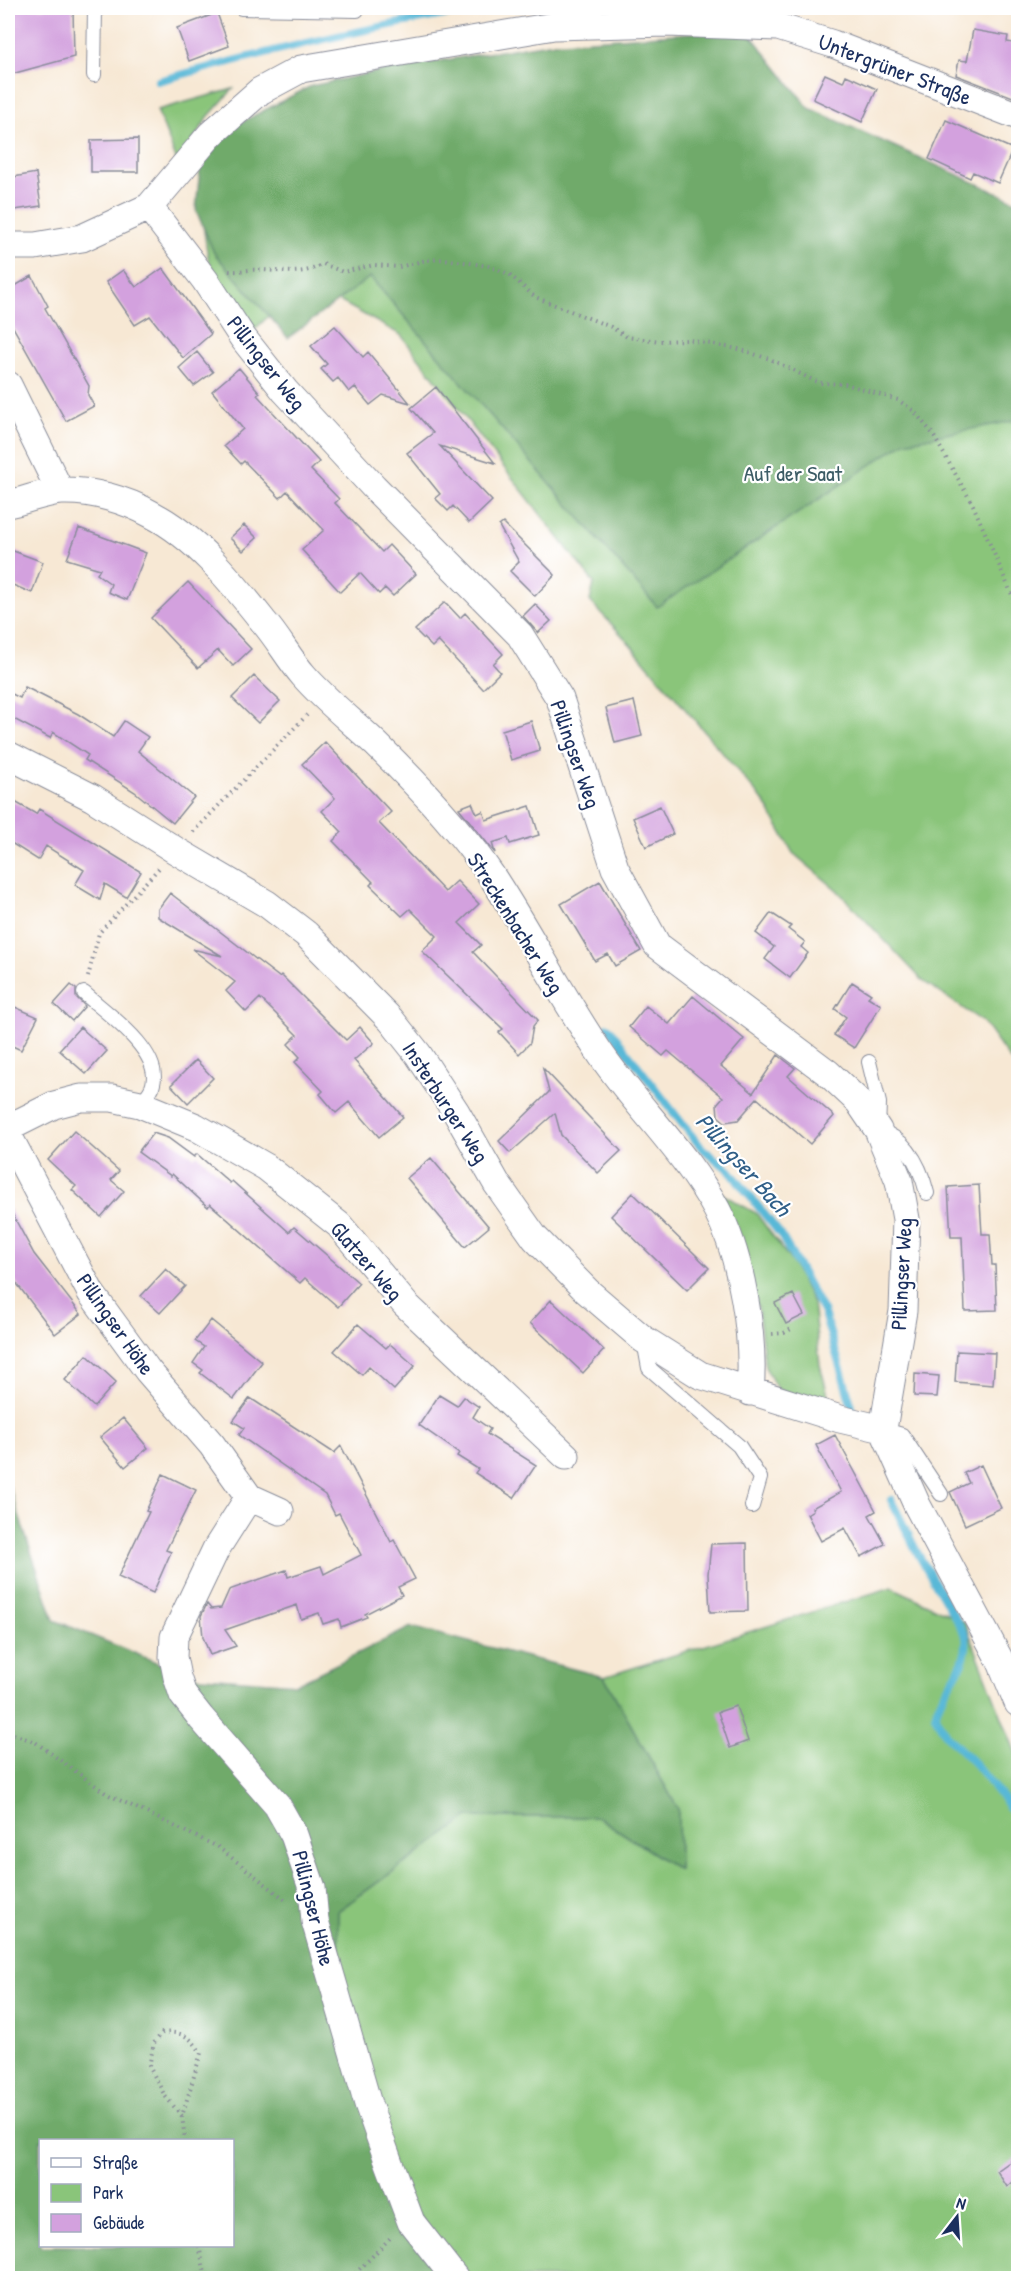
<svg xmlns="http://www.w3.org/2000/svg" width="1026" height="2286" font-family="'Patrick Hand',sans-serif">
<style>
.green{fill:#8ac57a;stroke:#527a6c;stroke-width:1.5}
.forest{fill:#6faa6a;stroke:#456c64;stroke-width:1.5;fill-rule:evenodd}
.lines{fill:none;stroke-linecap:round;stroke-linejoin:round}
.stream{stroke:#58b8d7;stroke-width:8}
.building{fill:#d3a1de}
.service-casing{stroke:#898c99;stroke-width:16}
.minor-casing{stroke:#898c99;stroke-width:29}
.path{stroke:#898c99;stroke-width:4;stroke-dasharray:1.5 4.5;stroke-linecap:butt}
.service{stroke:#fff;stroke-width:14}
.minor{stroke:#fff;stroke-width:27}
.labels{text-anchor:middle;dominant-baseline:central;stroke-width:4.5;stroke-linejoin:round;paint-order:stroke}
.street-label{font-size:22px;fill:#1b2f5e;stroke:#fff}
.park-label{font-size:22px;fill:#3c5c66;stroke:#fff}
.water-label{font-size:24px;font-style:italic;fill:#305f88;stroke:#fff}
</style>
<rect width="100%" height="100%" fill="#fff"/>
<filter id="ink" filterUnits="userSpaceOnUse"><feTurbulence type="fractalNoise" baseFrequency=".0167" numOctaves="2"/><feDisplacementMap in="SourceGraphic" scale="12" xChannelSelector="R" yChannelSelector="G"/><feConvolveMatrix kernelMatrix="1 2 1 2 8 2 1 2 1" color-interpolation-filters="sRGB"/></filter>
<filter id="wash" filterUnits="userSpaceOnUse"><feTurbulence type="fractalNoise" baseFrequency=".008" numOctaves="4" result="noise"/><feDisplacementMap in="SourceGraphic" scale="24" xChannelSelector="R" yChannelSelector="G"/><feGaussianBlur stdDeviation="1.35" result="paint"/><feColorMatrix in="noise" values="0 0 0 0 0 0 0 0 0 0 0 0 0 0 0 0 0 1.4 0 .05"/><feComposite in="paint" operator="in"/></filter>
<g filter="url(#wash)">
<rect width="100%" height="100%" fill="#f7e8d4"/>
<path class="green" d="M233,89L208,117L178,164L157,110Z
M794,102L1018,300V1071L983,1022L923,981L837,890L793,853L765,803L630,644L590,601L594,583L401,335L305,282L255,329L210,270L201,212Z
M722,1194L756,1213L792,1262L813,1303L820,1365L832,1410L777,1389L765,1367L758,1308Z
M892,1587L965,1622L1018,1759V2278H461L407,2213L364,2098L337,1941L338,1911L469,1817H598L679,1870L678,1809L604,1677Z"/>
<path class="forest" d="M746,29L809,108L1018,202V420L905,442L657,607L370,277L288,338L214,253L196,210L200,168L232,127L311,86L385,70L548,43Z
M8,1483L54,1620L190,1676L296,1684L411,1627L604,1677L678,1809L679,1870L598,1817H469L338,1911V1941L364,2098L389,2171L461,2278H8ZM40,2140H232V2246H40Z"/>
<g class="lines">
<path class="stream" d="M158,81C267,51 374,25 486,8
M608,1027L684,1126L702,1148L729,1170L781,1235L824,1313L852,1407
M891,1500L918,1554L966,1636C970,1669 941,1686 935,1716L947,1736L976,1765L1018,1818"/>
</g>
<g id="blocks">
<path class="building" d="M8,8H73L74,57L8,75Z
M217,13L229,46L189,61L177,28Z
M973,30L1008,36L1007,42L1018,44V99L956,75L959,60L967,61Z
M825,74L843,82L846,75L877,89L862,122L813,99Z
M946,120L1013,149L998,183L973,172L970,178L929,159Z
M138,139V172H91V140Z
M36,173L41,206L8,211V178Z
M163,268L211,334L183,358L150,316L135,325L106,282L123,270L136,287Z
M32,276L48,306L45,308L89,386L88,395L94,406L66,421L8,318V290Z
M335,326L363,357L368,352L410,403L383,395L370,405L355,387L349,392L338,378L333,382L321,369L327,364L311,346Z
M197,352L213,372L194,386L179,368Z
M239,368L260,393L257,395L319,462L311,470L339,499L335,503L382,552L389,545L416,574L393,596L385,588L379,594L360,573L340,592L302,550L324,530L287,491L280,498L244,461L241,464L224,446L243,429L212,391Z
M436,387L495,463L440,446L492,501L469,523L453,506L448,511L435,498L440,494L407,453L433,433L411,408Z
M503,523L555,575L535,596L510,571L519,562L499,526Z
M244,525L257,538L243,551L230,538Z
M79,528L146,553L127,600L108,592L111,584L97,574L100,569L67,559Z
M8,549L43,562L32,593L8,583Z
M188,582L251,649L233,666L218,650L198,668L151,618Z
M445,602L460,618L465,613L503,654L493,664L500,672L483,689L438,641L432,647L415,630Z
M535,604L551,621L538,633L523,616Z
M254,676L280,701L258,723L232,698Z
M25,687L78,714L113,737L124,721L148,737L138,751L194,797L173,823L135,792L85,760L88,755L53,732L50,738L8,716V692L20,698Z
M634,701L642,736L615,743L606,708Z
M531,721L540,751L511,760L502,730Z
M325,742L391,812L379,823L445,892L457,881L479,904L459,923L481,945L473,952L538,1020L533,1026L530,1043L519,1054L499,1032L503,1029L422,951L437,936L410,909L402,916L370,885L373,882L333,841L342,832L322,811L335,798L302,764Z
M8,798L36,814L39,809L141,872L126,897L105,884L100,900L75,885L84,870L46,846L38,860L8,841Z
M472,803L477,814L483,811L486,820L530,806L539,835L510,844L508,838L492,843L495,853L459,808Z
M660,806L673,834L646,847L633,818Z
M600,881L641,951L615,966L608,954L595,961L561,904Z
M170,893L279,977L281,975L346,1040L360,1027L374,1043L354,1060L403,1117L379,1137L349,1102L336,1113L320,1094L323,1091L295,1062L300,1057L288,1044L297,1035L260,998L246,1012L226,991L235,982L192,949L222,956L158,917V909Z
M771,913L791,926L788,929L805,942L801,947L808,953L790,978L765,959L774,947L756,933Z
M852,982L871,994L868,997L881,1005L854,1048L834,1035L846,1017L835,1009Z
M71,985L76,989V997L85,1006L72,1021L54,1004Z
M693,996L744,1039L721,1066L753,1093L778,1055L795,1068L788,1076L834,1116L810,1144L757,1098L738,1120L725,1122L718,1116L717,1104L723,1097L668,1051L663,1056L629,1027L646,1006L669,1024Z
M8,1004L38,1017L21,1050L8,1044Z
M80,1027L107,1051L86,1074L59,1050Z
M196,1060L213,1078L188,1103L171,1085Z
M543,1068L621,1151L598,1173L561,1135L555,1113L510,1153L499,1141L549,1092Z
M74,1131L119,1171L111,1180L124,1191L101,1217L72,1190L76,1186L48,1160Z
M153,1133L168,1138L194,1157L197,1154L230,1183L232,1181L289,1232L294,1227L359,1283L338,1307L305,1278L300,1283L210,1204L208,1207L172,1174L171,1176L138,1152Z
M431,1158L489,1227L465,1247L407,1178Z
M979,1185L982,1234H990L992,1265H995L997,1310L965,1311L962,1237H951L948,1187Z
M633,1193L709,1268L687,1290L611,1216Z
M8,1206L34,1254L81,1314L55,1334L8,1272Z
M166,1269L185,1286L160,1313L141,1296Z
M793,1294L804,1315L786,1324L775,1303Z
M551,1300L604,1350L583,1373L530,1323Z
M211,1320L262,1362L234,1399L200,1373L203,1370L193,1363L204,1347L195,1341Z
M358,1324L386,1348L390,1344L415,1366L394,1390L369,1367L362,1375L334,1351Z
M957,1351L995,1353L993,1385L955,1382Z
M87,1355L116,1382L94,1407L65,1380Z
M915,1374L939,1376L937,1397L914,1396Z
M439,1395L457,1406L464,1397L479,1407L473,1417L490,1429L487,1434L536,1465L514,1498L475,1473L478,1469L457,1456L459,1453L419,1425Z
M250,1398L334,1453L341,1446L391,1542L394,1540L415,1579L398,1587L402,1595L365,1614L367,1617L341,1627L339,1619L323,1624L319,1613L301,1619L297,1605L225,1630L236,1646L210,1655L203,1637L201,1616L207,1604L211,1609L221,1608L229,1590L286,1570L288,1577L321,1566L324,1574L361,1555L339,1513L335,1515L325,1495L239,1435L244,1428L233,1421Z
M123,1418L148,1448L125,1467L100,1437Z
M835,1435L876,1511L869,1515L885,1544L861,1557L845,1528L821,1541L807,1514L813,1510L812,1508L841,1492L816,1445Z
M981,1465L1001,1508L965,1525L950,1492L969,1483L964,1473Z
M163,1474L196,1490L166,1550L171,1552L153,1593L118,1577L149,1512L146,1511Z
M747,1543L748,1611L710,1612L708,1574L711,1544Z
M736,1706L748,1741L730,1748L718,1712Z
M1018,2156V2178L1007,2187L997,2171Z"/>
</g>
</g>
<g filter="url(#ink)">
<use href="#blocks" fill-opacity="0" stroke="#898c99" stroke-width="1.5"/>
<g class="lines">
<defs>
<path id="service" d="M241,8L357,10
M94,75L95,8
M84,993C105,1012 162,1051 153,1084C152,1091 144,1099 140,1104
M869,1062L879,1103L878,1130C907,1139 920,1165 927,1193
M644,1341L649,1368L739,1446L760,1478L752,1506
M885,1430L902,1435L941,1494"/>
<path id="minor" d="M149,207L205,280L243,338L285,391L374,487L520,635L560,699L615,868L657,945L828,1073L859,1102L878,1130L899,1181L906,1219L903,1311L883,1429L917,1505L1001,1662L1018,1703
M8,246H35L82,238L149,207L210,135L260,91L301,69L554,26L667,23L778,27L833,44L1018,116
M8,385L60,491
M8,504C25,501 44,492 62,491C92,490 126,500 151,514C196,537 232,582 263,621C278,638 289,659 304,676C326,701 352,721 376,744C417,784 459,828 491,875C530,934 562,998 602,1056C638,1108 687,1154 717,1210C742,1258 755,1339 750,1392
M8,755L93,798L175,850L267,904L306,934L391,1020L418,1054L456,1112L497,1184L535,1238L587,1291L643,1339L700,1375L840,1419L883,1429
M8,1128L54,1105L81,1098H112L140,1104L196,1127L266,1167L339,1225L405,1304L566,1456
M8,1135L91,1293L148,1371L212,1445L249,1497L216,1549L174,1637L173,1657L177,1677L183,1695L201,1718L277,1805L294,1835L312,1888L315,1921L368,2104L389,2163L411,2222L455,2278
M249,1497L280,1511"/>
</defs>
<use href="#service" class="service-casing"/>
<use href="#minor" class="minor-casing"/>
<path class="path" d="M229,271C239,272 248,269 258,270C280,270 302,277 323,264L343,272L374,265L399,267L426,260L445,259L488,266L509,274L535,297L611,327L627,337L660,341L689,340L738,349L770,359L819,383L846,384L898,400L914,411L932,433L973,505L1018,609
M193,832L307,715
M88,977L99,933L159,868
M772,1334L784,1333L793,1328
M8,1732L35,1742L107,1794L218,1847L287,1901
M182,2116L165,2096L149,2066L154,2043L162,2033C181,2031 191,2036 201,2053L182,2116L185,2140
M199,2246L206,2278
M351,2278L392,2236"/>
<use href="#service" class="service"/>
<use href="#minor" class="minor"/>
</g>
</g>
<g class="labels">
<g class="street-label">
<text transform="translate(895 69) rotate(21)">Untergrüner Straße</text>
<text transform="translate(267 363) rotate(52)">Pillingser Weg</text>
<text transform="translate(576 754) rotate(71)">Pillingser Weg</text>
<text transform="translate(516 923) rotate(58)">Streckenbacher Weg</text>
<text transform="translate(446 1102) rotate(57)">Insterburger Weg</text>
<text transform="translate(367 1261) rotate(49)">Glatzer Weg</text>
<text transform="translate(901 1274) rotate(-87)">Pillingser Weg</text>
<text transform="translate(116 1324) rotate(55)">Pillingser Höhe</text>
<text transform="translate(314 1908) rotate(76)">Pillingser Höhe</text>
</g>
<g class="park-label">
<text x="793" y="473">Auf der Saat</text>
</g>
<g class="water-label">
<text transform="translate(744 1164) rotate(48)">Pillingser Bach</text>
</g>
</g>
<rect width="1026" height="2286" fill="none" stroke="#fff" stroke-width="30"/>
<rect x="39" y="2139" width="195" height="108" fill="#ffffff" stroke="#a4acbf" stroke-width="1.5"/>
<rect x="51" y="2158" width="30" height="9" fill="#ffffff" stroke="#a4acbf" stroke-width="1.5"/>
<text x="93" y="2169" font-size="18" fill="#1b2f5e">Straße</text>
<rect x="51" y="2184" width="30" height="18" fill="#8ac57a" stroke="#a4acbf" stroke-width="1.5"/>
<text x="93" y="2199" font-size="18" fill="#1b2f5e">Park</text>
<rect x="51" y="2214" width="30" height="18" fill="#d3a1de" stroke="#a4acbf" stroke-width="1.5"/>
<text x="93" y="2229" font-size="18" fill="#1b2f5e">Gebäude</text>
<g transform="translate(957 2217) rotate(17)" stroke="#ffffff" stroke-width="4.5" paint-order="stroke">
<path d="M0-4.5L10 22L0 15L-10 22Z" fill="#1b2f5e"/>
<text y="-9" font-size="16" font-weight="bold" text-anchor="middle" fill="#1b2f5e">N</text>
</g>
</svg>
